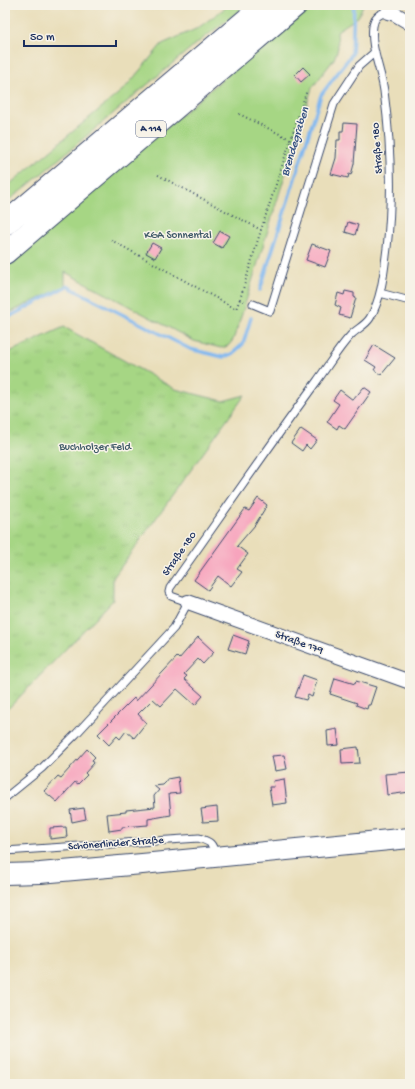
<svg xmlns="http://www.w3.org/2000/svg" width="415" height="1089" font-family="'Gochi Hand',sans-serif">
<style>
.green{fill:#a6d684;stroke:#608271}
.park{fill:url(#park-tufts);stroke:#608271}
.lines{fill:none;stroke-linecap:round;stroke-linejoin:round}
.stream{stroke:#80b7ef;stroke-width:3.5}
.building{fill:#f7a4bd}
.lane-casing{stroke:#3a496c;stroke-width:9}
.street-casing{stroke:#3a496c;stroke-width:16}
.secondary-casing{stroke:#3a496c;stroke-width:22}
.highway-casing{stroke:#3a496c;stroke-width:24}
.path{stroke:#3a496c;stroke-width:2;stroke-dasharray:1 3;stroke-linecap:butt}
.lane{stroke:#fff;stroke-width:7}
.street{stroke:#fff;stroke-width:14}
.secondary{stroke:#fff;stroke-width:20}
.highway{stroke:#fff;stroke-width:22}
.labels{text-anchor:middle;dominant-baseline:central;stroke-width:3;stroke-linejoin:round;paint-order:stroke}
.shield{fill:#f7f3e8;stroke:#5d6a87;stroke-width:1}
.shield-label{font-size:10px;font-weight:bold;fill:#1b2f5e}
.street-label{font-size:11px;fill:#1b2f5e;stroke:#f7f3e8}
.park-label{font-size:11px;fill:#3e5968;stroke:#f7f3e8}
.water-label{font-size:12px;font-style:italic;fill:#345182;stroke:#f7f3e8}
</style>
<defs>
<pattern id="park-tufts" width="24" height="20" patternUnits="userSpaceOnUse"><rect width="24" height="20" fill="#a6d684"/><path d="M3 7l-1-3M5 7V3M7 7l1-3M15 17l-1-3M17 17v-4M19 17l1-3" fill="none" stroke="#8eb874"/></pattern>
</defs>
<rect width="100%" height="100%" fill="#f7f3e8"/>
<filter id="ink" filterUnits="userSpaceOnUse"><feTurbulence type="fractalNoise" baseFrequency=".025" numOctaves="2"/><feDisplacementMap in="SourceGraphic" scale="8" xChannelSelector="R" yChannelSelector="G"/><feConvolveMatrix kernelMatrix="1 2 1 2 8 2 1 2 1" color-interpolation-filters="sRGB"/></filter>
<filter id="wash" filterUnits="userSpaceOnUse"><feTurbulence type="fractalNoise" baseFrequency=".012" numOctaves="4" result="noise"/><feDisplacementMap in="SourceGraphic" scale="16" xChannelSelector="R" yChannelSelector="G"/><feGaussianBlur stdDeviation="0.9" result="paint"/><feColorMatrix in="noise" values="0 0 0 0 0 0 0 0 0 0 0 0 0 0 0 0 0 1.4 0 .05"/><feComposite in="paint" operator="in"/></filter>
<g filter="url(#wash)">
<rect width="100%" height="100%" fill="#e9deba"/>
<path class="green" d="M229,5H247L192,47L27,186L5,203V188L125,88L162,44L198,28Z
M309,5H363L358,17L337,31L338,48L334,59L312,88L242,314L233,340L228,346L221,348L194,341L65,272V286L5,315V266Z"/>
<path class="park" d="M64,327L175,389L223,401L245,395L113,578V600L5,712V354Z"/>
<g class="lines">
<path class="stream" d="M260,290L321,95L352,54L354,5
M5,319L67,286L190,349L223,357L232,354L243,344L251,318"/>
</g>
<g id="blocks">
<path class="building" d="M303,67L310,74L301,82L295,75Z
M344,123L357,124L354,164L351,175L349,174L348,178L331,174L336,158L337,140H340V131H343Z
M348,222L358,225L355,235L345,232Z
M220,231L229,236L222,248L213,243Z
M152,243L161,248L155,258L146,253Z
M312,244L331,251L325,267L306,260Z
M345,291L354,293V297L356,298L350,318L339,315L341,308L335,305L338,293L344,295Z
M374,345L395,358L381,375L374,370L376,367L365,360Z
M364,387L371,392L345,429L339,425L337,429L327,422L339,404L333,400L340,390L353,400Z
M301,429L317,440L310,449L306,445L302,451L291,443Z
M258,498L267,505L255,525L237,546L248,554L237,569L242,572L231,586L218,576L208,590L194,580L245,509L249,511Z
M233,635L249,641L245,654L228,649Z
M198,637L214,652L203,664L198,659L184,674L187,676L184,679L203,696L195,705L177,689L161,706L153,699L138,714L146,723L134,738L126,731L120,739L117,736L109,745L98,734L134,698L136,701L177,657L179,659Z
M303,675L317,680L312,697L308,695L306,700L295,697Z
M335,678L355,684L356,681L376,687L370,705H368L367,709L356,705L357,703L330,694Z
M337,729L339,745L328,746L327,731Z
M358,747L360,763L342,764L341,749Z
M87,749L95,757L92,760L94,763L85,773L87,775L78,784L75,782L57,802L44,791L58,776L61,778Z
M284,755L287,769L275,771L272,756Z
M410,772V792L387,795L385,774Z
M178,777L180,793L169,794L171,815L148,819V825L122,827V829L109,831L107,814L126,812V810L155,807L154,796L159,790L154,786L163,785L167,781V779Z
M284,779L287,803L272,805L269,787H274L273,781Z
M217,807L218,821L203,822L201,809Z
M84,808L86,819L72,822L70,810Z
M66,827L67,837L50,839V828Z"/>
</g>
</g>
<g filter="url(#ink)">
<use href="#blocks" fill-opacity="0" stroke="#3a496c" stroke-width="1"/>
<g class="lines">
<defs>
<path id="lane" d="M380,293L410,301
M253,304L270,311L334,104L359,66L375,52
M5,798L42,768L76,734L174,628L188,602L171,596L169,592L170,588C219,519 267,449 317,381C328,366 338,349 350,336C356,329 365,326 370,318C382,298 384,271 387,248C393,195 391,144 384,91C381,69 370,48 373,26C374,17 380,13 388,12
M5,851L199,838C210,842 213,843 215,855"/>
<path id="street" d="M388,12L395,14L410,23
M188,602L410,682"/>
<path id="secondary" d="M5,874L40,873L142,864L410,838"/>
<path id="highway" d="M5,224L264,5
M5,253L296,5"/>
</defs>
<use href="#lane" class="lane-casing"/>
<use href="#street" class="street-casing"/>
<use href="#secondary" class="secondary-casing"/>
<use href="#highway" class="highway-casing"/>
<path class="path" d="M239,114L290,139
M158,175L261,230
M111,240L236,309L240,299
M244,301L240,299L261,230L307,90"/>
<use href="#lane" class="lane"/>
<use href="#street" class="street"/>
<use href="#secondary" class="secondary"/>
<use href="#highway" class="highway"/>
</g>
</g>
<g class="labels">
<rect class="shield" x="136" y="121" width="30" height="16" rx="3"/>
<g class="shield-label">
<text x="151" y="129">A 114</text>
</g>
<g class="street-label">
<text transform="translate(378 148) rotate(-94)">Straße 180</text>
<text transform="translate(180 554) rotate(-55)">Straße 180</text>
<text transform="translate(299 643) rotate(20)">Straße 179</text>
<text transform="translate(116 844) rotate(-4)">Schönerlinder Straße</text>
</g>
<g class="park-label">
<text x="178" y="236">KGA Sonnental</text>
<text x="95" y="448">Buchholzer Feld</text>
</g>
<g class="water-label">
<text transform="translate(296 142) rotate(-73)">Brendegraben</text>
</g>
</g>
<rect width="415" height="1089" fill="none" stroke="#f7f3e8" stroke-width="20"/>
<path d="M24 40v6h92v-6" fill="none" stroke="#1b2f5e" stroke-width="2"/>
<text x="30" y="40" font-size="12" fill="#1b2f5e" stroke="#f7f3e8" stroke-width="3" paint-order="stroke">50 m</text>
</svg>
